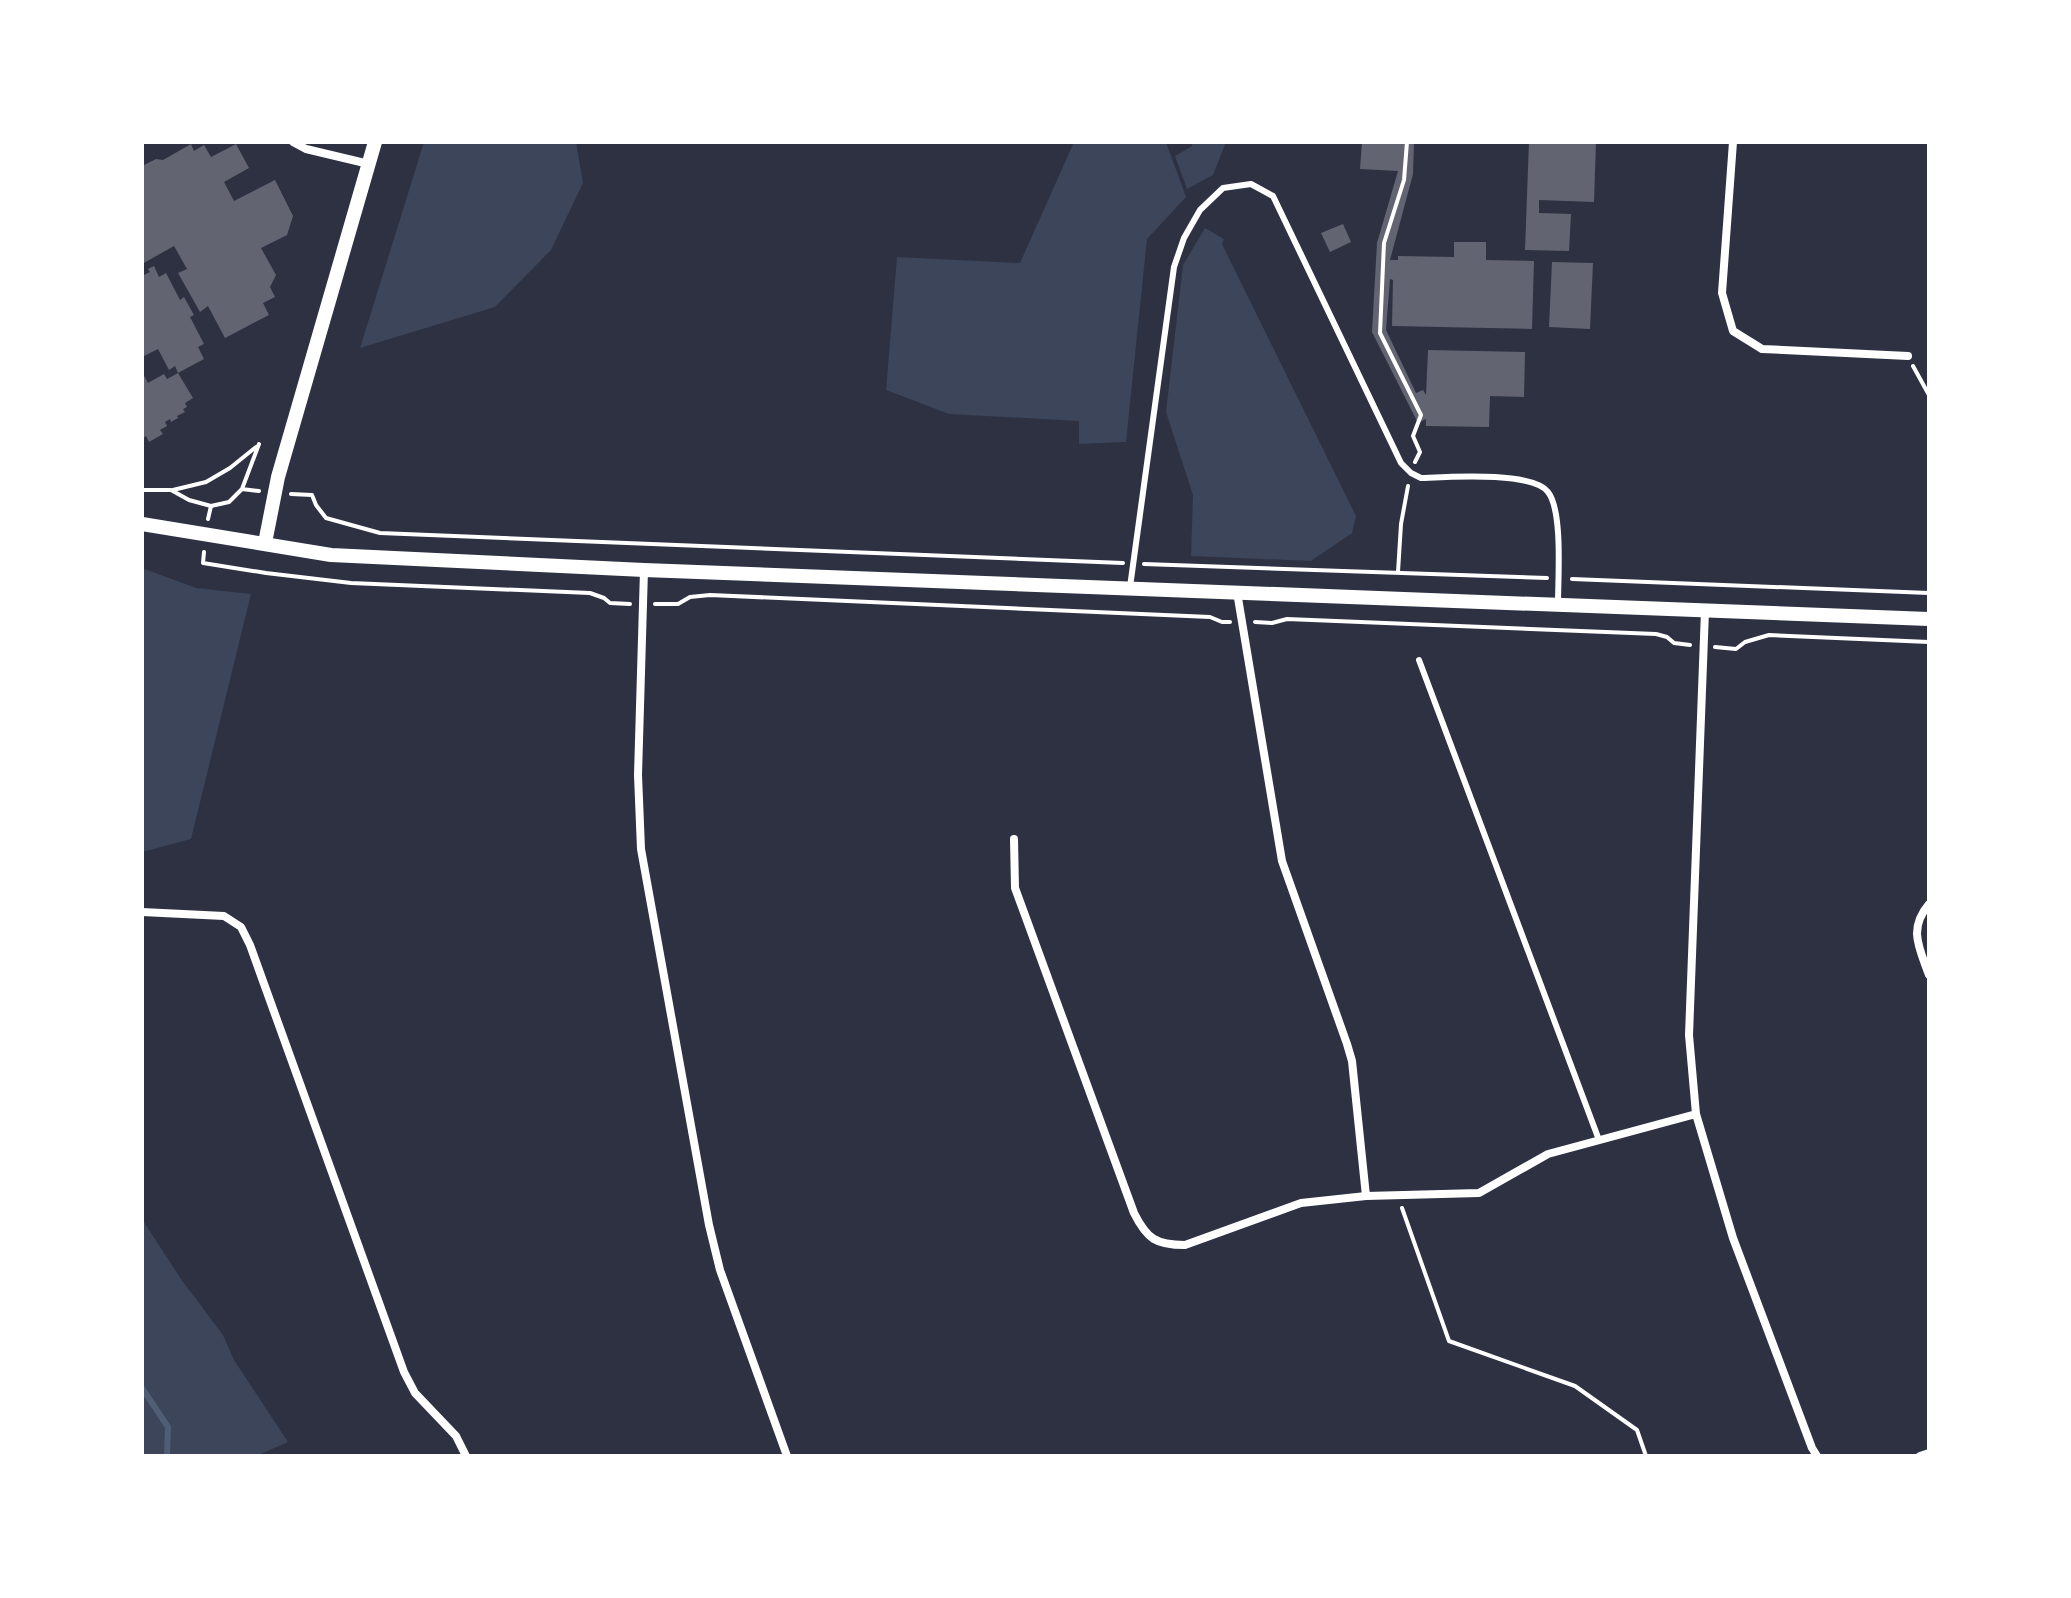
<svg xmlns="http://www.w3.org/2000/svg" width="2071" height="1598" font-family="'Sofia Sans Condensed',sans-serif">
<style>
.green{fill:#3c4559}
.lines{fill:none;stroke-linecap:round;stroke-linejoin:round}
.stream{stroke:#4f5d75;stroke-width:6}
.building{fill:#626471}
.path{stroke:#fff;stroke-width:4}
.service{stroke:#fff;stroke-width:6}
.minor{stroke:#fff;stroke-width:8}
.tertiary{stroke:#fff;stroke-width:14}
</style>
<rect width="100%" height="100%" fill="#2d3142"/>
<path class="green" d="M424,142H576L583,183L551,250L495,307L360,348Z
M1074,142H1166L1186,197L1147,239L1126,442L1079,444V421L949,414L886,390L897,257L1020,263Z
M1192,142H1226L1213,175L1187,189L1175,156L1192,146Z
M1205,228L1224,239L1222,244L1356,516L1352,533L1311,561L1191,556L1193,495L1166,412L1183,265Z
M142,568L196,588L251,594L191,839L142,852Z
M142,1219L181,1279L223,1335L234,1360L288,1442L256,1456H142Z"/>
<g class="lines">
<path class="stream" d="M142,1388L168,1427L167,1456"/>
</g>
<path class="building" d="M1362,142H1414L1413,174L1390,260H1398V256L1454,257V242H1486V260L1534,261L1532,329L1392,326L1393,280L1390,279L1386,330L1416,393L1423,390L1426,395L1428,350L1525,352L1524,397L1490,396L1489,427L1426,426V419L1418,423L1372,332L1377,243L1398,171L1360,169Z
M1529,142H1596L1594,202L1539,200V213L1571,214L1569,251L1525,250Z
M191,144L194,151L204,145L211,157L236,144L249,168L224,182L234,201L275,180L293,216L287,235L261,248L276,275L270,287L275,297L263,303L269,315L225,338L208,306L200,312L178,273L187,269L174,246L142,264V166L156,159L163,160Z
M1343,224L1351,242L1330,252L1321,233Z
M1552,262L1593,263L1590,329L1549,327Z
M154,266L159,277L166,273L180,300L184,297L194,315L190,317L204,344L198,347L204,359L178,373L175,366L169,370L158,349L142,357V276L150,272L148,269Z
M142,372L148,383L164,374L167,379L178,373L193,398L185,403L187,407L183,409L185,412L177,416L178,418L171,422L170,419L165,422L167,426L160,430L163,434L149,442L146,436L142,439Z"/>
<g class="lines">
<path class="path" d="M1407,142L1404,180L1384,243L1380,333L1421,415L1413,436L1420,452L1415,462
M1913,366L1929,395
M242,489L259,491
M142,490H171L189,500L211,506L229,502L242,489L259,444
M173,490L206,482L230,468L256,447
M291,494L312,495L316,505L326,518L380,533L1123,563
M208,519L211,506
M204,552L203,563L266,573L351,583L590,593L604,598L610,603L630,604
M1144,564L1547,578
M1398,572L1401,524L1408,486
M1572,579L1929,593
M655,604H678L690,597L710,595L1210,617L1222,622H1230
M1255,622L1272,623L1287,619L1656,634L1667,637L1674,643L1690,645
M1715,647L1736,649L1745,642L1769,635L1929,642
M1402,1208L1449,1341L1575,1386L1637,1430L1646,1456"/>
<path class="service" d="M1130,587L1174,267L1184,238L1200,210L1223,188L1251,184L1273,196L1401,463L1411,473L1421,478C1447,477 1532,471 1548,492C1563,511 1558,579 1558,603
M1419,660L1599,1140"/>
<path class="minor" d="M293,142L306,149L369,164
M1733,142L1722,293L1733,331L1762,349L1908,356
M644,570L638,775L641,849L709,1225L720,1270L787,1456
M1237,592L1282,861L1347,1044L1352,1061L1366,1196
M1705,611L1689,1035L1696,1114L1733,1238L1812,1448L1817,1456
M1014,839L1015,888L1134,1213C1147,1239 1156,1245 1185,1245L1301,1203L1366,1196L1479,1193L1548,1154L1696,1114
M1929,904C1908,929 1919,947 1929,975
M142,912L224,916L241,927L250,945L404,1372L415,1393L456,1436L466,1456
M1920,1456L1929,1453"/>
<path class="tertiary" d="M142,524L331,555L644,570L1929,619
M265,543L278,477L375,142"/>
</g>
<rect width="2071" height="1598" fill="none" stroke="#ffffff" stroke-width="288"/>
</svg>
